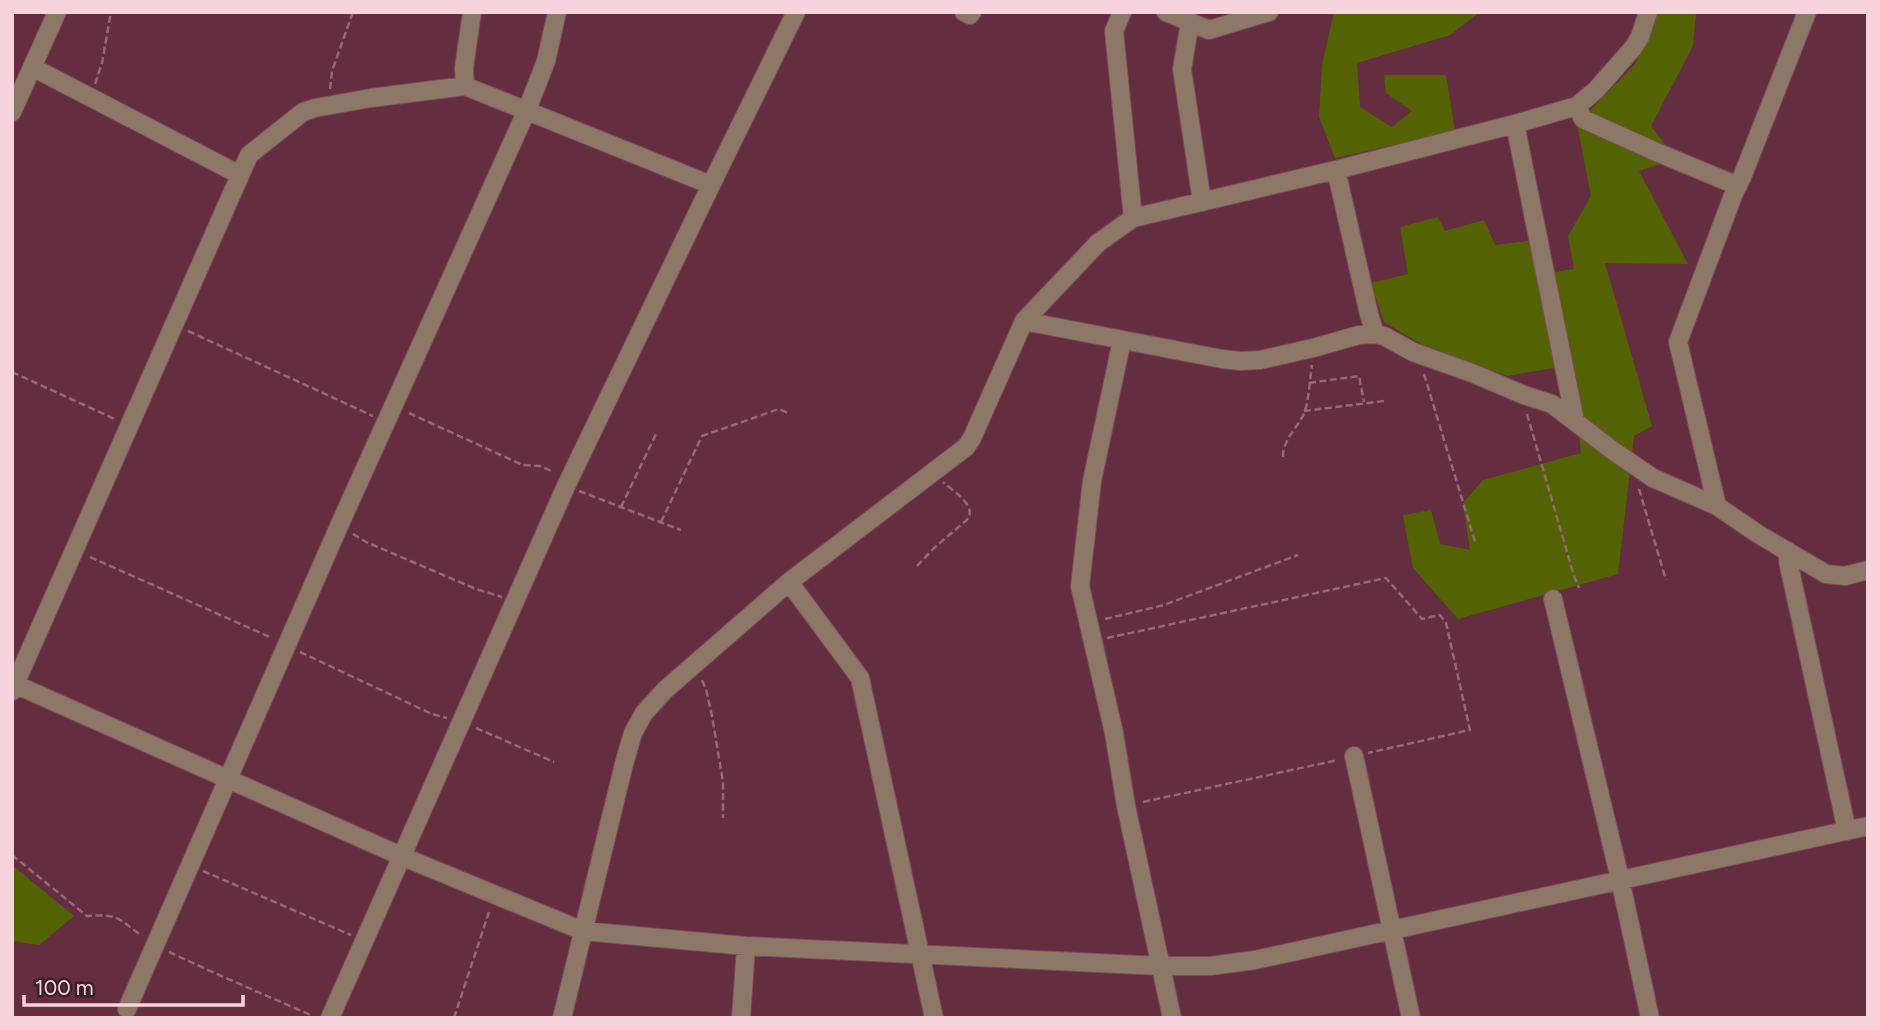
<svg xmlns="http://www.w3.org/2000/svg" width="1880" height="1030" font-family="Figtree,sans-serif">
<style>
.green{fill:#536304}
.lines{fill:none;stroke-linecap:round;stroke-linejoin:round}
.minor-casing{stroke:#7e4b5c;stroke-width:20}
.path{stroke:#986878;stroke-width:2.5;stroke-dasharray:7 3.5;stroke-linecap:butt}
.minor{stroke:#8d7766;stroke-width:18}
</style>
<rect width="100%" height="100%" fill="#642d40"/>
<path class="green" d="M1334,12H1480L1450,35L1357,63L1360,107L1392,127L1412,111L1386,93L1384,75H1446L1455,131L1335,158L1319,117L1322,65Z
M1645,12H1696L1693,46L1651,126L1676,159L1639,171L1688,264L1605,263L1652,426L1634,436L1618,574L1458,619L1413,568L1403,515L1431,510L1440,544L1470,550L1463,503L1483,480L1581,453L1572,365L1507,376L1421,344L1384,322L1371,283L1408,274L1400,227L1438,217L1445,231L1484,220L1495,245L1528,241L1538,275L1574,269L1568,236L1591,196L1577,124L1635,64L1655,25Z
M12,865L74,916L39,945L12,941Z"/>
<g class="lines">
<defs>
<path id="minor" d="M964,12L970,15L972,12
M1122,12L1114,31L1133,218
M1166,12L1209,30L1269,12
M1190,22L1182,69L1202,202
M32,67L240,175
M465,86L464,68L472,12
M1577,106L1583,119L1654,151L1738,186
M12,112L57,12
M1515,124L1575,421
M1336,170L1369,314L1375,334
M1024,321L1222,359L1241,361L1260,360L1313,348L1359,335L1375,334L1384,336L1413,352L1472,373L1524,395L1552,404L1612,450L1653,478L1717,506L1758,534L1826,574L1845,576L1868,570
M1122,340L1092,481L1080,586L1114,733L1126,806L1172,1018
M1717,506L1678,342L1734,193L1742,177L1807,12
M1788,551V561L1847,831
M789,582L860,678L934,1018
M1553,599L1620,879L1650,1018
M12,683L401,856L583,931L746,946L1161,966H1210L1255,960L1868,826
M12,691L249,155L303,112L315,108L371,98L465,86L711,185
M1354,756L1411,1018
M127,1009L339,526L527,110L546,61L557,12
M330,1018L566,486L711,185L796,12
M562,1018L624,764L633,733L644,713L665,690L789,582L966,447L972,438L1024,321L1098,243L1133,218L1336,170L1515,124L1577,106L1596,90L1633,48L1640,37L1648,12
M741,1018L746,946"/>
</defs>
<use href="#minor" class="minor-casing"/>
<path class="path" d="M95,84L102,63L111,12
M330,89L332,71L353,12
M188,331L373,416
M12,372L117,420
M1424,374L1476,545
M1309,383L1359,376L1364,402
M1304,411L1384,401
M409,413L516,462L523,465L540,466L554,472
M1527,414L1574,576L1579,588
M1283,457C1283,438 1299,427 1305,411C1309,397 1310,379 1312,365
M1639,489L1666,580
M579,491L681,530
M621,507L656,434
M661,522L702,436L779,409L790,414
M353,534L366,542L476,589L502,597
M90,557L272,638
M917,566L934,548L969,518C974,503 954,492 943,482
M1105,619L1164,605L1298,555
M1107,638L1386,578L1422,619L1440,615L1446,623L1470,730L1368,753
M300,652L432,714L447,718
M702,680L706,689L712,716L723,782V818
M476,728L554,762
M1143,802L1338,760
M12,855L87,916C120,914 117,918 142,936
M203,871L351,935
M169,952L219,975L313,1016
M454,1018L489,912"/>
<use href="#minor" class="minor"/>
</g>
<rect width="1880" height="1030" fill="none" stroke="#f7d3dd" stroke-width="28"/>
<path d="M24 995v10h219v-10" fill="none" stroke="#f7d3dd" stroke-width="3.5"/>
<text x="35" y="995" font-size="21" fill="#f7d3dd" stroke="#391f27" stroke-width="5" paint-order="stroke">100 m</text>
</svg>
